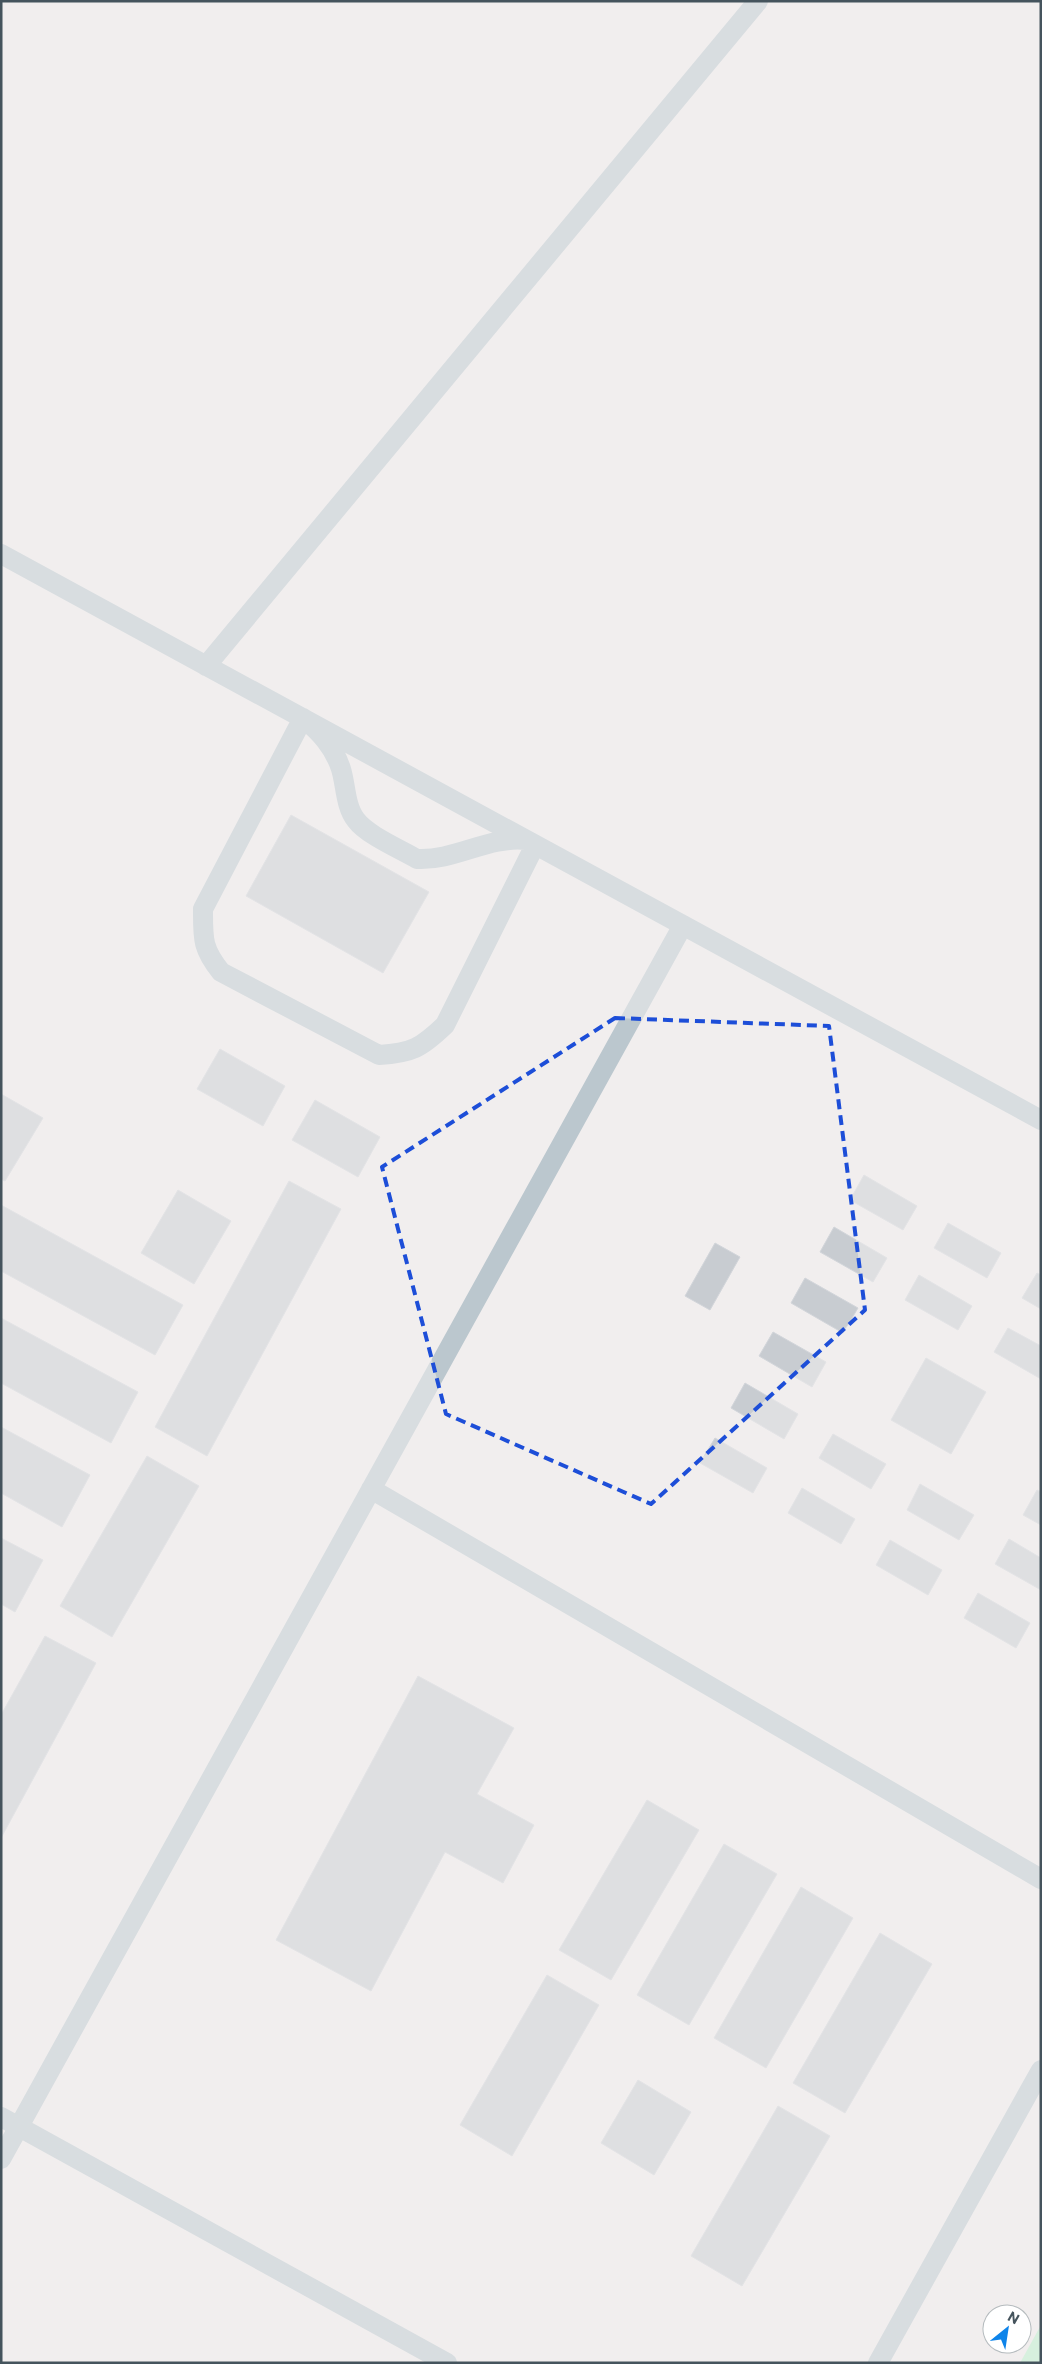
<svg xmlns="http://www.w3.org/2000/svg" width="1042" height="2364" font-family="Commissioner,sans-serif">
<style>
.green{fill:#b9f1c9}
.building{fill:#c8ccd1;stroke:#d2d5da}
.lines{fill:none;stroke-linecap:round;stroke-linejoin:round}
.lane{stroke:#bbc7ce;stroke-width:20}
.marked{fill:none;stroke:#1d4ed8;stroke-width:4;stroke-dasharray:10 6;stroke-linejoin:round}
</style>
<rect width="100%" height="100%" fill="#f1eeee"/>
<path class="green" d="M1041,2325V2363H1020Z"/>
<path class="building" d="M291,815L429,892L383,973L246,896Z
M220,1049L285,1086L263,1126L197,1089Z
M1,1094L43,1118L5,1181L1,1179Z
M315,1100L380,1137L358,1177L292,1140Z
M864,1175L917,1206L903,1230L850,1200Z
M289,1181L341,1209L207,1456L155,1427Z
M178,1190L231,1221L194,1284L141,1253Z
M1,1205L183,1305L155,1355L1,1271Z
M948,1223L1001,1253L987,1278L934,1248Z
M834,1227L887,1258L873,1282L820,1252Z
M715,1243L740,1257L710,1310L685,1296Z
M1037,1273L1041,1275V1309L1022,1298Z
M919,1275L972,1306L958,1330L905,1300Z
M805,1278L858,1308L843,1333L791,1303Z
M1,1318L138,1392L111,1443L1,1383Z
M1008,1328L1041,1346V1379L994,1352Z
M773,1332L826,1362L812,1387L759,1356Z
M926,1358L986,1392L951,1454L891,1420Z
M745,1383L798,1414L784,1439L731,1408Z
M1,1427L90,1475L62,1527L1,1493Z
M833,1434L886,1464L871,1489L819,1458Z
M715,1438L767,1468L753,1493L700,1463Z
M147,1456L199,1486L112,1637L60,1606Z
M920,1484L974,1515L959,1540L907,1510Z
M802,1488L855,1519L841,1544L788,1513Z
M1037,1490L1041,1492V1525L1023,1515Z
M1,1538L43,1560L15,1612L1,1604Z
M1009,1539L1041,1558V1590L995,1564Z
M890,1540L942,1570L928,1595L876,1565Z
M978,1593L1030,1623L1016,1648L964,1618Z
M45,1636L96,1663L1,1838V1715Z
M418,1676L514,1728L477,1794L534,1825L503,1883L445,1852L371,1991L276,1940Z
M647,1800L699,1830L611,1980L559,1950Z
M724,1844L777,1874L689,2025L637,1995Z
M801,1887L853,1918L766,2068L714,2038Z
M880,1933L932,1964L845,2113L793,2083Z
M547,1975L599,2005L512,2156L460,2125Z
M638,2080L691,2112L654,2175L601,2143Z
M778,2106L830,2136L742,2286L691,2256Z"/>
<g class="lines">
<path class="lane" d="M1,554L1041,1120
M206,666L758,1
M526,840C488,836 455,861 417,859C400,849 367,835 356,820C345,806 346,785 341,769C334,747 320,732 303,718L203,909C203,939 202,948 221,972L379,1055C412,1053 421,1048 445,1025L535,845
M371,1489L1041,1879
M1,2117L447,2363
M1,2159L683,925
M878,2363L1041,2070"/>
</g>
<path d="M0 0H1042V2364H0ZM615,1018L829,1026L865,1310L651,1504L446,1414L382,1167Z" fill="#f1eeee" fill-opacity=".55" fill-rule="evenodd"/>
<path class="marked" d="M615,1018L829,1026L865,1310L651,1504L446,1414L382,1167Z"/>
<rect width="1042" height="2364" fill="none" stroke="#45545d" stroke-width="5"/>
<g transform="translate(1007 2329) rotate(30)"><circle r="24" fill="#ffffff" stroke="#b5bbbe"/>
<path d="M0-4L9 19L0 12L-9 19Z" fill="#0e84ea"/>
<text y="-8" font-size="14" font-weight="bold" text-anchor="middle" fill="#45545d">N</text>
</g>
</svg>
